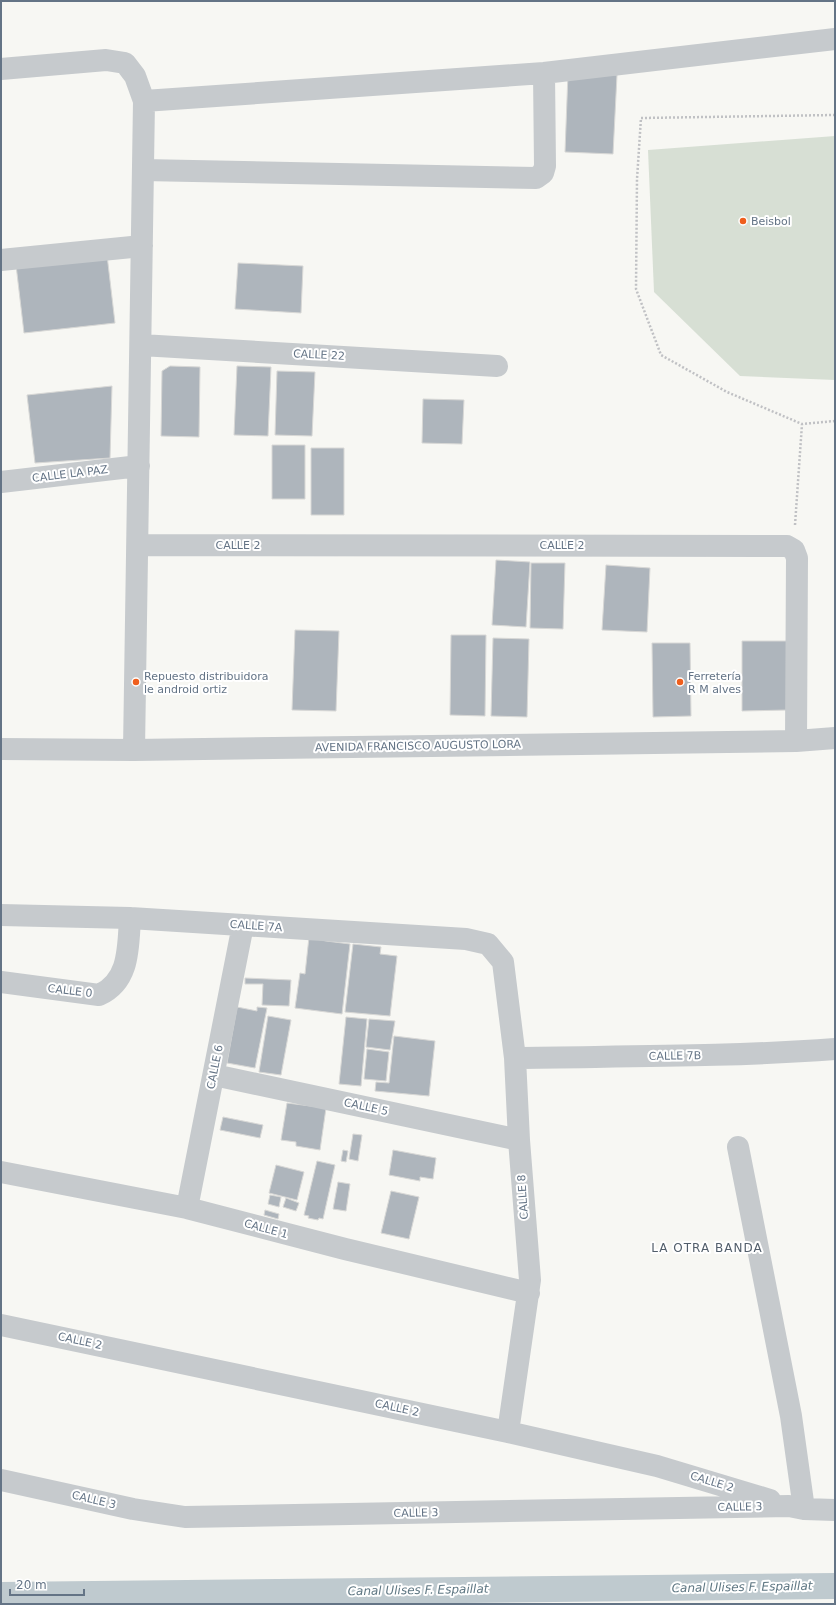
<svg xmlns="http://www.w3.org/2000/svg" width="836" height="1605" font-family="'DejaVu Sans',sans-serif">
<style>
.green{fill:#d7dfd4}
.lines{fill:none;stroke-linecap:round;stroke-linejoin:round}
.canal{stroke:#bfcacf;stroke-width:26}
.building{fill:#aeb5bc;stroke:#d8d8d6}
.path{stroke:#c0c1c4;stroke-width:2.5;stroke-dasharray:2 2;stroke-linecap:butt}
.minor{stroke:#c6cacd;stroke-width:22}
.poi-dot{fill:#ef5e1c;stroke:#fff;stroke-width:1.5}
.labels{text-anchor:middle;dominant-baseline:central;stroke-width:4;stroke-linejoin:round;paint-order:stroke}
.poi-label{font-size:11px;fill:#647486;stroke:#fff;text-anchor:start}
.street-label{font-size:11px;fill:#647486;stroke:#fff}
.neighbourhood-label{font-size:12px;letter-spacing:1px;fill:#525e6b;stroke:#fff}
.water-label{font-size:12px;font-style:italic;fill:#5f7783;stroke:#fff}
</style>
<rect width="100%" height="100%" fill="#f7f7f3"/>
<path class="green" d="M835,136V380L740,376L654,292L648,150Z"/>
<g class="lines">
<path class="canal" d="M1,1595L835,1586"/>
</g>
<path class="building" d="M568,73L617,75L613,154L565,152Z
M107,255L115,323L24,333L16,265Z
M238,263L303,266L301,313L235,309Z
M170,366L200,367L199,437L161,436L162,371Z
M237,366L271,367L268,436L234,435Z
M277,371L315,372L312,436L275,435Z
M112,386L110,458L35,463L27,395Z
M423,399L464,400L462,444L422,443Z
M272,445H305V499H272Z
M311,448H344V515H311Z
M496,560L530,562L526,627L492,625Z
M531,563H565L563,629L530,628Z
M606,565L650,568L647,632L602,630Z
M295,630L339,631L336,711L292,710Z
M451,635H486L485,716L450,715Z
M493,638L529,639L527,717L491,716Z
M742,641H787L788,710L742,711Z
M652,643H690L691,716L653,717Z
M309,937L326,941L350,944L342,1014L295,1008L300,973L305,974Z
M353,944L381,947L380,954L397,956L390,1016L345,1012Z
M245,978L291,980L289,1006L262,1005L263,984H245Z
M237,1007L257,1011V1007L267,1008L255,1068L227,1063Z
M268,1016L291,1020L281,1075L259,1072Z
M346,1017L367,1019L361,1086L339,1084Z
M369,1019L395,1021L390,1050L366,1047Z
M394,1036L435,1041L429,1096L375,1091L376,1082L389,1083Z
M367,1049L389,1052L386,1081L364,1079Z
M287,1103L326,1108L320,1150L296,1146V1142L281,1140Z
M223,1117L263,1125L260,1138L220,1130Z
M353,1134L362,1135L358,1161L349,1159Z
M343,1150L348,1151L346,1162L341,1161Z
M393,1150L436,1158L433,1179L420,1177V1181L389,1175Z
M317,1161L335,1165L323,1219L319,1218L318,1220L308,1218L309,1216L304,1215Z
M276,1165L304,1172L297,1200L269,1193Z
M338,1182L350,1184L346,1211L333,1209Z
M391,1191L419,1197L409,1239L381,1233Z
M270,1195L281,1197L279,1207L268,1204Z
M286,1198L299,1203L296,1211L283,1207Z
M265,1210L279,1214L278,1219L264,1215Z"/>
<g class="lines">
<path class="path" d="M835,115L641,118L637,179L636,289L661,355L727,392L802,424L835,421
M795,525L802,424"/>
<path class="minor" d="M1,69L106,60L125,63L135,76L144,101L134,750
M144,101L544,73L835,39
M143,170L536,178L543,173L545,166L544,73
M1,260L142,246
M141,345L497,366
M1,482L139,466
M138,545L787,546L794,550L797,558L796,741
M1,749L134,750L796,741L835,738
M1,915L130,918L466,939L488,944L503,962L515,1058L519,1140L530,1280L508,1432
M1,982L99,995C130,981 128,947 130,918
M515,1058C622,1056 729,1057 835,1049
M214,1075L519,1140
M738,1147L791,1416L804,1509
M1,1172L187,1208L345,1249L529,1293
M187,1208L243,925
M1,1325L508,1432L657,1466L770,1500
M1,1480L133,1509L185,1517L789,1506L804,1509L835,1510"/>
</g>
<g class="poi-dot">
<circle cx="743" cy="221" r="4"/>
<circle cx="136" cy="682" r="4"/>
<circle cx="680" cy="682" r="4"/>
</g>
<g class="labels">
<g class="poi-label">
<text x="751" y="221">Beisbol</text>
<text x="144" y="676">Repuesto distribuidora<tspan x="144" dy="13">le android ortiz</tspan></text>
<text x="688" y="676">Ferretería<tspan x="688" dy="13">R M alves</tspan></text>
</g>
<g class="street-label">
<text transform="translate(319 355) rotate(3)">CALLE 22</text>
<text transform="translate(70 474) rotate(-7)">CALLE LA PAZ</text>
<text x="238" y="545">CALLE 2</text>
<text x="562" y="545">CALLE 2</text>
<text transform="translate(418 746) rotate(-1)">AVENIDA FRANCISCO AUGUSTO LORA</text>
<text transform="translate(256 926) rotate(4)">CALLE 7A</text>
<text transform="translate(70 991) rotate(7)">CALLE 0</text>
<text transform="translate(675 1056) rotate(-1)">CALLE 7B</text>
<text transform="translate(215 1067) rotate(-79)">CALLE 6</text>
<text transform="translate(366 1107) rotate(12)">CALLE 5</text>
<text transform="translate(523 1197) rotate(-94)">CALLE 8</text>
<text transform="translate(266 1229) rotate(15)">CALLE 1</text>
<text transform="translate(80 1341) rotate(12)">CALLE 2</text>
<text transform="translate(397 1408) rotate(12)">CALLE 2</text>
<text transform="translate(712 1482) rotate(17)">CALLE 2</text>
<text transform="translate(94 1500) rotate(13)">CALLE 3</text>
<text transform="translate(740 1507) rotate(-1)">CALLE 3</text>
<text transform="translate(416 1513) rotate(-1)">CALLE 3</text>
</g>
<g class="neighbourhood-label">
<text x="707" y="1248">LA OTRA BANDA</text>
</g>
<g class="water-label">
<text transform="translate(742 1587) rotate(-1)">Canal Ulises F. Espaillat</text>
<text transform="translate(418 1590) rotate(-1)">Canal Ulises F. Espaillat</text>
</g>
</g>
<rect width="836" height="1605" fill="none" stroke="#647486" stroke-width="4"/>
<path d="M10 1589v6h74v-6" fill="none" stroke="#647486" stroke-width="2"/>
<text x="16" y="1589" font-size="12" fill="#647486" stroke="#ffffff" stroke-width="3" paint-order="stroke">20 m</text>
</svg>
